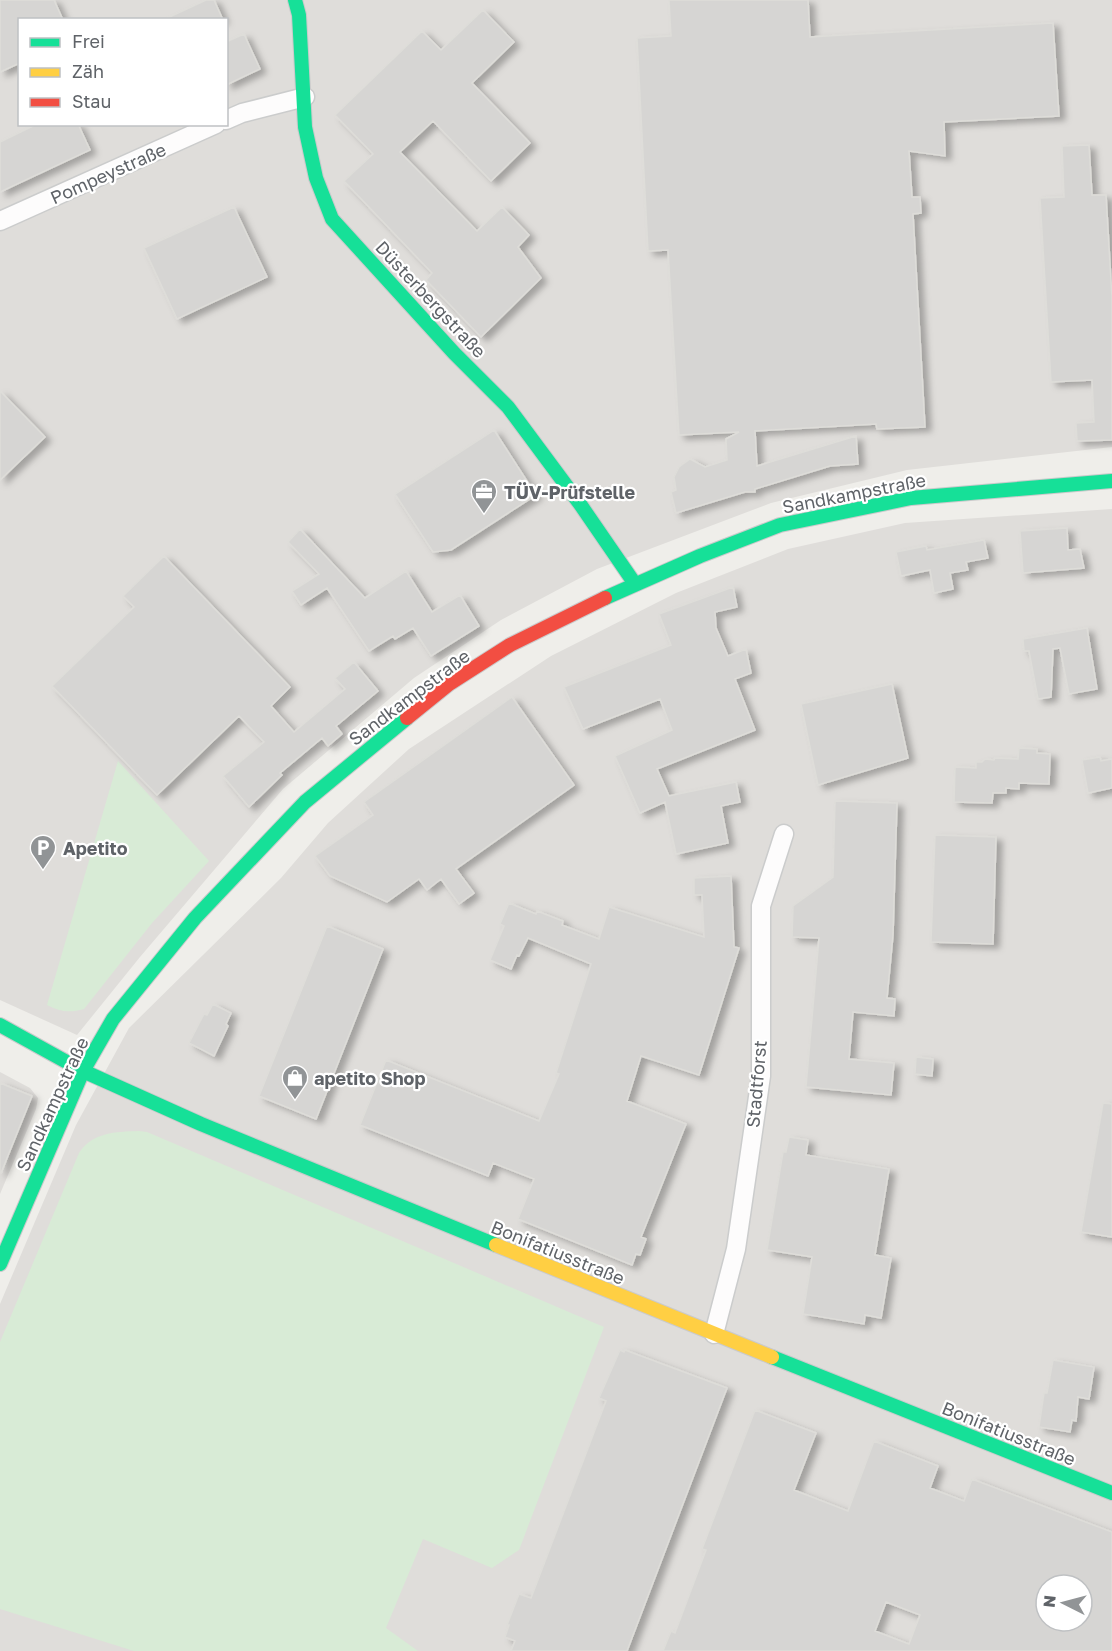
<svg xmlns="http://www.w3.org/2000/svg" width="1112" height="1651" font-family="'Golos Text',sans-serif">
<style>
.industrial{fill:#dfddda;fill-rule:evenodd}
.green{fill:#d8ebd6}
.building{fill:#d6d5d3;stroke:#deddd9;stroke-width:1.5;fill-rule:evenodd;filter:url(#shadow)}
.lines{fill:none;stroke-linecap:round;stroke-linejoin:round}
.street-casing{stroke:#cbcccc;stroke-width:21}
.fast-casing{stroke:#cacacb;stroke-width:16}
.slow-casing{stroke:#cacacb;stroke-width:16}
.jam-casing{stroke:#cacacb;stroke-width:16}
.street{stroke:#fdfcfc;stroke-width:18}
.fast{stroke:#16e098;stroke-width:14}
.slow{stroke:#ffcf43;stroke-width:14}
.jam{stroke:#f24e42;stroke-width:14}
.labels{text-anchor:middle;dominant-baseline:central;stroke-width:4.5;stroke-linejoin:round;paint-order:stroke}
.street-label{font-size:18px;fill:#5f6368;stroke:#fff}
.poi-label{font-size:18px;font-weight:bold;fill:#5f6368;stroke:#fff;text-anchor:start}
</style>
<defs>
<filter id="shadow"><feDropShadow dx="6" dy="4" stdDeviation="3" flood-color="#0004"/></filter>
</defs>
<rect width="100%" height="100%" fill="#efeeea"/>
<path class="industrial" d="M0,0H1112V447L907,470L771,503L597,569L501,620L414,678L283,789L140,957L77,1035L0,1000ZM20,20H226V124H20Z
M1112,509V1651H0V1304L76,1125L129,1028L281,878L328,823L409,749L551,656L676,593L788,549L905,523ZM1046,1585H1082V1621H1046Z
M0,1072L30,1088L38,1098L36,1109L0,1194Z"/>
<path class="green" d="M118,761L209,861L152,923L84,1009C70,1013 60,1012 47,1005Z
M139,1131L147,1132L604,1327L519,1550L492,1568L423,1539L386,1628L418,1651H134L0,1609V1342L79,1153C93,1132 115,1132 139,1131Z"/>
<path class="building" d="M0,0H54L63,20H20V63L0,72Z
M206,0H214L223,20H163Z
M669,0H808L810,37L1053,23L1059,116L944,122L945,156L909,151L912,197H920L921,213L913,214L925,427L877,429L876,424L755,431L757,466L856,436L858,464L830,466L755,489V492H745L676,513L671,492L676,490L674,477L679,467L690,459L705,467L727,460L726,439L739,432L679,435L668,250L648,251L637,38L671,36Z
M483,10L514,42L472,83L530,143L491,181L433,121L400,152L477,231L502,207L529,235L518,247L541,278L481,337L426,280L432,273L344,181L373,154L335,115L422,31L441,50Z
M244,34L260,69L226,85V42Z
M37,124H78L90,150L0,192V142Z
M1089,145L1092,195H1106L1112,298V440L1077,441L1076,423L1094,422L1092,380L1051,382L1040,198L1064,197L1062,146Z
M234,207L267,277L177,319L144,248Z
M0,391L45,437L0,480Z
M494,430L536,495L451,550L433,552L395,494Z
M1067,528L1068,550L1080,549L1084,568L1023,573L1020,531Z
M300,529L365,598L406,571L432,612L460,595L479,626L431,656L413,628L395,639L393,636L369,651L327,588L301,605L292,591L319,574L288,542Z
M984,540L988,558L966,562L968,570L950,573L953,589L934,593L930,570L901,576L896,552L926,546L927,550Z
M164,556L290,687L271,706L294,732L345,689L335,678L354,662L378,691L336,726L342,734L328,746L322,738L280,773L282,775L249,807L223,776L264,742L239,716L157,795L52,686L134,607L123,596Z
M733,587L737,607L715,612L716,628L728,656L746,649L751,673L735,679L755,730L657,769L669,796L736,782L740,802L721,806L728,843L676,854L665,802L640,813L615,756L672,730L660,699L583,729L564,687L671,645L659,614Z
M1087,628L1097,689L1069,694L1060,648L1053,649L1051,697L1038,699L1029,651H1024L1023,639Z
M892,684L908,758L818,785L801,704Z
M512,697L574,785L456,869L474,893L459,904L441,879L427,890L419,879L387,902L330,876L315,856L373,815L364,802Z
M1019,748L1037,749V753L1050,754L1049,784L1019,783V789L1006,788V793H993L992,803L954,802L955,767L976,768V762H982L985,759L994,760L995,758L1018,759Z
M1100,757L1101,761L1112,759V788L1088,793L1082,760Z
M835,801L897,803L893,935L887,998L895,999L894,1016L853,1012L849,1059L894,1063L891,1095L806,1087L819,938L792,937L793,906L833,877Z
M935,835L996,837L993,944L931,942Z
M731,876L734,947L739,948L699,1075L641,1056L627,1101L686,1124L641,1237L646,1239L640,1255L636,1254L632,1265L518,1219L534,1179L493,1163L488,1176L360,1125L386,1060L539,1121L559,1074L556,1073L591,964L528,938L519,956L517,955L511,969L490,960L504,926L500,924L509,903L536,914L537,911L563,921L562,925L599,939L609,907L704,937L702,895H694V878Z
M327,926L383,949L316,1119L259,1096Z
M213,1004L231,1013L226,1024L228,1026L214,1056L189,1043L204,1014L207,1015Z
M916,1057L933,1059L932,1076L915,1074Z
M0,1083L32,1096L1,1173H0Z
M1103,1103L1112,1104V1237L1081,1232Z
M789,1137L808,1140L806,1155L889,1169L875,1255L891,1258L881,1318L865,1315L864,1324L803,1314L812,1257L767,1250L783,1152H786Z
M620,1350L624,1352L625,1350L727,1388L627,1651H511L515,1641L505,1637L509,1625H507L519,1594L531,1598L606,1401L599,1398Z
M1053,1360L1094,1367L1089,1399L1078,1397L1076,1421L1072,1420L1070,1432L1039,1427L1044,1393H1047Z
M755,1410L816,1433L794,1490L848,1511L874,1441L938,1466L930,1488L964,1501L972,1479L1112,1532V1651H663L671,1631L675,1633L706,1550L702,1549ZM1046,1585H1082V1621H1046ZM886,1602L920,1615L909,1644L875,1631Z"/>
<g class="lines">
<defs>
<path id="street" d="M226,120L242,113L305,97
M0,221L216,124
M714,1334L736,1249L761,1076V906L784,834"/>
<path id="fast" d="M295,0L299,15L305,127L316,178L332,219L454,353L508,407L580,504L635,584
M605,598L700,556L780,525L911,498L1112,481
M0,1025L83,1071L201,1124L496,1245
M0,1264L83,1071L113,1019L195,918L305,802L407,718
M772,1357L1112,1493"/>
<path id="slow" d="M496,1245L772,1357"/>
<path id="jam" d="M407,718L449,684L510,645L605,598"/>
</defs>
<use href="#street" class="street-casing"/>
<use href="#fast" class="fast-casing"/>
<use href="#slow" class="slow-casing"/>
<use href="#jam" class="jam-casing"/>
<use href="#street" class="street"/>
<use href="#fast" class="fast"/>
<use href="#slow" class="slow"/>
<use href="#jam" class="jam"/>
</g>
<defs>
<symbol id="office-pin" viewBox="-11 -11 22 30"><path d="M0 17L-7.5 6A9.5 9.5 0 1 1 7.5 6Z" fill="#919496" stroke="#fff"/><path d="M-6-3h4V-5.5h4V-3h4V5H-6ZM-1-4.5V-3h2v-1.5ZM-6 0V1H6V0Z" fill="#fff"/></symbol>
<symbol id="parking-pin" viewBox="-11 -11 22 30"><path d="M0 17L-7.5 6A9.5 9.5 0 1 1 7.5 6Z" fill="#919496" stroke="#fff"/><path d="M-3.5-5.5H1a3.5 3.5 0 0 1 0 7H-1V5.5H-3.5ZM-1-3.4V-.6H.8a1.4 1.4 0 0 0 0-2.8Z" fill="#fff"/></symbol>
<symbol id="shop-pin" viewBox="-11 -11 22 30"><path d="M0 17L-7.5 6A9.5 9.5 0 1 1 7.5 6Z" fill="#919496" stroke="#fff"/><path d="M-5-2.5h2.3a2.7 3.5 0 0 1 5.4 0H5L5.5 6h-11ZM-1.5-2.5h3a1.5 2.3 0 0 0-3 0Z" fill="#fff"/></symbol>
</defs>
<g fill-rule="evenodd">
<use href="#office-pin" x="469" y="477" width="30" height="40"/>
<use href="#parking-pin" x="28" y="833" width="30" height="40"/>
<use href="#shop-pin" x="280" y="1063" width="30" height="40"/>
</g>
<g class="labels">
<g class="street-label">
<text transform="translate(108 173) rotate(-24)">Pompeystraße</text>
<text transform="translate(431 299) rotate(47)">Düsterbergstraße</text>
<text transform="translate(854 493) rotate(-11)">Sandkampstraße</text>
<text transform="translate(409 697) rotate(-37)">Sandkampstraße</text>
<text transform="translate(756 1084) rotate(-85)">Stadtforst</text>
<text transform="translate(52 1104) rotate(-65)">Sandkampstraße</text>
<text transform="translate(558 1252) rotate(22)">Bonifatiusstraße</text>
<text transform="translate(1009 1433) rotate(22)">Bonifatiusstraße</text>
</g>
<g class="poi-label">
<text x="504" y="492">TÜV-Prüfstelle</text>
<text x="63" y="848">Apetito</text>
<text x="314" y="1078">apetito Shop</text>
</g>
</g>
<rect x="18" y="18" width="210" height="108" fill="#ffffff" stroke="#bfc1c3" stroke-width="1.5"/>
<rect x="30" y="38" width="30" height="9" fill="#16e098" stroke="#bfc1c3" stroke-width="1.5"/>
<text x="72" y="48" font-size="18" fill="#5f6368">Frei</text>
<rect x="30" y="68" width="30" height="9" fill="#ffcf43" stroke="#bfc1c3" stroke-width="1.5"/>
<text x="72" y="78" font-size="18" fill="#5f6368">Zäh</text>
<rect x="30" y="98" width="30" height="9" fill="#f24e42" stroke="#bfc1c3" stroke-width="1.5"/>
<text x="72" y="108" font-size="18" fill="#5f6368">Stau</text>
<g transform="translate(1064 1603) rotate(276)"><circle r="28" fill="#ffffff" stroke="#bfc1c3" stroke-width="1.5"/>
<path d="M0-4.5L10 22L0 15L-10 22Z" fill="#919496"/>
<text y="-9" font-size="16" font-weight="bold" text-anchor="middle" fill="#5f6368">N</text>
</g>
</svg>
